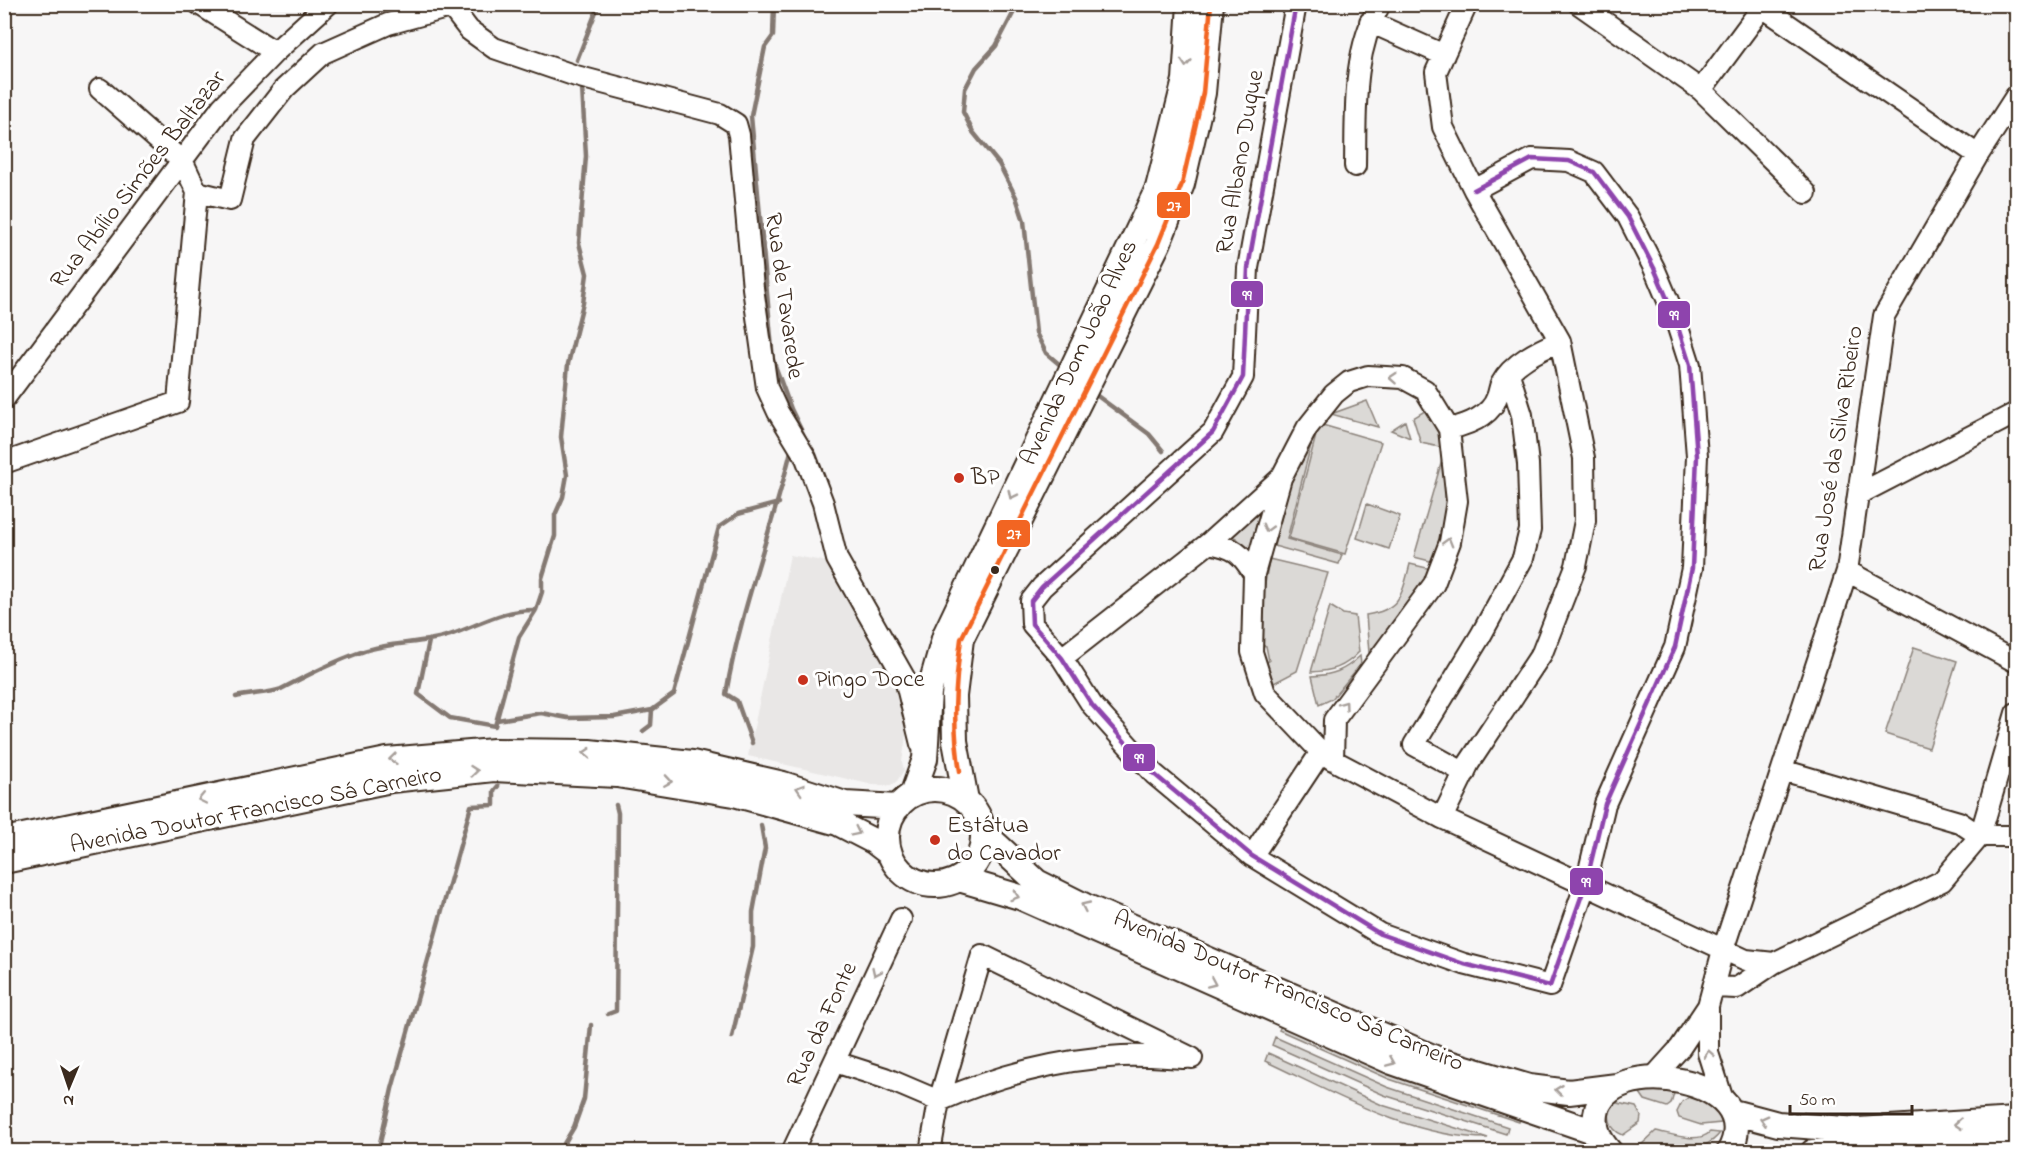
<svg xmlns="http://www.w3.org/2000/svg" width="2021" height="1156" font-family="'Indie Flower',sans-serif">
<style>
.built{fill:#e9e7e6}
.green{fill:#dbd9d6;stroke:#8b827a;stroke-width:1.5}
.lines{fill:none;stroke-linecap:round;stroke-linejoin:round}
.stream{stroke:#847972;stroke-width:4.5}
.minor-casing{stroke:#3b2a1e;stroke-width:24}
.major-casing{stroke:#3b2a1e;stroke-width:28}
.minor{stroke:#fff;stroke-width:20}
.major{stroke:#fff;stroke-width:24}
.bus-1-casing{stroke:#fff;stroke-width:9}
.bus-2-casing{stroke:#fff;stroke-width:9}
.bus-1{stroke:#8e44ad;stroke-width:4.5}
.bus-2{stroke:#f26522;stroke-width:4.5}
.oneway{stroke:#a79f9a}
.poi-dot{fill:#c8321e;stroke:#fff;stroke-width:2}
.bus-dot{fill:#3b2a1e;stroke:#fff;stroke-width:2}
.labels{text-anchor:middle;dominant-baseline:central;stroke-width:6;stroke-linejoin:round;paint-order:stroke}
.street-label{font-size:24px;fill:#3b2a1e;stroke:#fff}
.poi-label{font-size:24px;fill:#3b2a1e;stroke:#fff;text-anchor:start}
.line-badge{stroke:#fff;stroke-width:2}
.badge-label{font-size:16px;text-anchor:middle;font-weight:bold;fill:#fff}
</style>
<rect width="100%" height="100%" fill="#f7f6f6"/>
<filter id="ink" filterUnits="userSpaceOnUse"><feTurbulence type="fractalNoise" baseFrequency=".0167" numOctaves="2"/><feDisplacementMap in="SourceGraphic" scale="12" xChannelSelector="R" yChannelSelector="G"/><feConvolveMatrix kernelMatrix="1 2 1 2 8 2 1 2 1" color-interpolation-filters="sRGB"/></filter>
<g filter="url(#ink)">
<path class="built" d="M790,555L834,563L896,670L906,711L907,729L902,762L904,770L897,781L891,786L873,785L748,756Z"/>
<path class="green" d="M1367,401L1378,427L1331,414Z
M1428,409L1440,431L1444,448L1421,443L1413,418Z
M1405,421L1410,438L1391,430Z
M1319,424L1381,442L1345,554L1289,538Z
M1316,425L1287,539L1342,555L1339,564L1274,546L1296,460Z
M1442,460L1446,466L1445,515L1434,562L1414,557Z
M1266,500L1251,551L1236,538L1225,534Z
M1367,504L1400,516L1389,549L1357,538Z
M1269,559L1328,573L1297,671L1274,683L1265,662L1269,661L1266,646L1261,645L1262,603Z
M1410,564L1431,569L1417,594L1369,653L1366,615C1400,610 1402,595 1410,564Z
M1330,606L1343,614L1355,616L1359,652C1344,668 1332,671 1311,672Z
M1914,647L1957,661L1929,748L1885,734Z
M1360,656L1361,664L1332,699L1319,705L1312,676C1333,675 1344,671 1360,656Z
M1283,1021L1523,1113L1519,1122L1389,1079L1279,1030Z
M1275,1037L1387,1087L1508,1127L1506,1134L1384,1095L1272,1045Z
M1268,1053L1382,1105L1488,1138C1410,1138 1334,1093 1265,1061Z
M1638,1090H1675L1671,1104L1667,1107L1645,1100Z
M1692,1095C1704,1101 1720,1107 1721,1123L1701,1125L1679,1118L1677,1112L1682,1102Z
M1613,1102L1636,1107L1641,1116L1640,1123L1623,1135C1609,1130 1606,1115 1613,1102Z
M1656,1131C1671,1134 1698,1144 1710,1132L1720,1133C1702,1156 1666,1154 1640,1146Z"/>
<g class="lines">
<path class="stream" d="M774,4L773,36L765,47L751,116L773,360L791,409L806,440
M1018,4L996,46L976,68L965,89L963,112L973,132L999,164L1016,197L1024,221L1036,333L1046,353L1065,369
M577,60L599,4
M1092,392L1149,434L1163,451
M429,641L418,694L450,718L495,726L519,637L536,610L542,592V578L555,536V515L563,497L567,475L561,437L568,364L583,303L587,274L579,243L586,156L582,87
M236,697C247,694 272,693 281,689C308,675 335,661 364,651C391,642 422,644 450,635C479,625 504,609 536,610
M497,720L541,713L568,718L614,717L652,710L674,694L719,527L738,514L779,503
M643,731L651,725L652,710
M752,743L737,701L726,694C740,611 771,533 791,451
M608,1014L616,1011L618,813L616,805
M732,1037L753,947V912L765,848L761,825
M378,1152L392,1089L471,806L494,805V791L498,786
M559,1152L574,1127L584,1099L591,1025"/>
<defs>
<path id="minor" d="M199,4L275,52
M449,4L469,30L494,48L576,76L720,114L736,124L739,135L753,288L767,388L778,412L806,458L823,503L837,559L905,679L921,744
M1296,4L1248,268L1243,377L1213,432L1042,587L1031,601L1032,624L1062,658L1092,705L1154,774L1252,856L1380,934L1464,964L1550,986L1586,883L1605,804L1675,647L1692,568L1697,456L1690,365L1674,315L1654,268L1628,217L1594,172L1569,161L1532,159L1474,190
M1579,4L1701,90L1806,193
M1758,4L1978,155
M1370,22L1444,55
M1701,90L1761,9
M1355,166C1356,110 1352,54 1380,4
M197,192L230,200L245,139L284,89L323,53L388,24L450,7
M4,399L222,107L275,52L328,4
M1449,429C1467,425 1491,416 1497,397C1499,393 1499,388 1501,384C1512,363 1539,350 1560,341
M4,463L178,402L197,192L183,162L100,89
M1859,494L2016,413
M1209,543C1235,548 1240,552 1254,574
M1847,571L2016,662
M1062,658L1209,543L1281,478
M1333,760L1334,720L1434,584L1450,542L1457,501L1449,429L1425,390L1403,378L1368,376L1349,382L1334,394L1307,428L1281,478L1254,574L1252,652L1265,693L1321,752L1333,760L1442,818L1746,960L1774,963L1737,988L1713,987
M1782,770L1959,822L1980,836H2016
M1465,773L1414,745L1481,635L1523,558L1530,530L1528,464L1522,415L1509,374
M1442,818L1469,763L1542,653L1576,566L1585,521L1584,458L1560,341L1474,190L1443,127L1436,72L1467,4
M1252,856L1321,752
M1774,963L1942,881L1980,836L2016,713
M835,1062L885,1078L939,1101L982,955L1192,1058
M1652,1079L1680,1048L1708,1006
M1723,1100L1708,1053V1006L1723,950L1847,571L1884,316L1978,155L2016,96
M792,1152L901,919
M930,1152L939,1101C995,1076 1060,1059 1122,1056C1143,1055 1165,1057 1186,1058"/>
<path id="major" d="M887 837a48 48 0 1 1 96 0a48 48 0 1 1-96 0Z
M912,795L925,759L929,692L945,635L1158,188L1185,80L1190,4
M966,800L955,741L954,696L961,639L1158,244L1182,184L1203,93L1211,4
M983,832L1037,882L1085,906L1442,1061L1529,1087L1569,1092L1617,1086
M4,840L387,760L494,751L589,752L692,763L783,784L845,804L898,807
M4,861L391,780L494,769L617,775L734,794L838,823L873,841L890,854
M959,879L1020,897L1392,1062L1598,1133
M1733,1112L1778,1124L1858,1130L2016,1120
M1610,1152C1599,1140 1594,1129 1596,1114C1605,1050 1771,1078 1729,1152
M1813,1152L2016,1139"/>
</defs>
<use href="#minor" class="minor-casing"/>
<use href="#major" class="major-casing"/>
<use href="#minor" class="minor"/>
<use href="#major" class="major"/>
<defs>
<path id="bus-1" d="M1296,4L1248,268L1243,377L1213,432L1042,587L1031,601L1032,624L1062,658L1092,705L1154,774L1252,856L1380,934L1464,964L1550,986L1586,883L1605,804L1675,647L1692,568L1697,456L1690,365L1674,315L1654,268L1628,217L1594,172L1569,161L1532,159L1474,190"/>
<path id="bus-2" d="M960,771C952,726 955,685 961,639L1158,244L1182,184L1203,93L1211,4"/>
</defs>
<use href="#bus-1" class="bus-1-casing"/>
<use href="#bus-2" class="bus-2-casing"/>
<use href="#bus-1" class="bus-1"/>
<use href="#bus-2" class="bus-2"/>
</g>
<defs><path id="oneway-chevron" d="M-2-3.5L2.5 0L-2 3.5" fill="none" stroke-width="1.6" stroke-linecap="round" stroke-linejoin="round" transform="scale(1.5)"/></defs>
<g class="oneway">
<use href="#oneway-chevron" transform="translate(1186 63) rotate(94)"/>
<use href="#oneway-chevron" transform="translate(1393 378) rotate(-176)"/>
<use href="#oneway-chevron" transform="translate(1012 495) rotate(116)"/>
<use href="#oneway-chevron" transform="translate(1267 528) rotate(106)"/>
<use href="#oneway-chevron" transform="translate(1448 542) rotate(-74)"/>
<use href="#oneway-chevron" transform="translate(1344 705) rotate(-54)"/>
<use href="#oneway-chevron" transform="translate(587 753) rotate(-177)"/>
<use href="#oneway-chevron" transform="translate(393 759) rotate(174)"/>
<use href="#oneway-chevron" transform="translate(474 771) rotate(-6)"/>
<use href="#oneway-chevron" transform="translate(668 781) rotate(9)"/>
<use href="#oneway-chevron" transform="translate(800 789) rotate(-162)"/>
<use href="#oneway-chevron" transform="translate(202 799) rotate(168)"/>
<use href="#oneway-chevron" transform="translate(856 832) rotate(26)"/>
<use href="#oneway-chevron" transform="translate(1015 896) rotate(18)"/>
<use href="#oneway-chevron" transform="translate(1085 906) rotate(-155)"/>
<use href="#oneway-chevron" transform="translate(876 972) rotate(115)"/>
<use href="#oneway-chevron" transform="translate(1212 983) rotate(24)"/>
<use href="#oneway-chevron" transform="translate(1709 1054) rotate(-100)"/>
<use href="#oneway-chevron" transform="translate(1391 1062) rotate(23)"/>
<use href="#oneway-chevron" transform="translate(1559 1090) rotate(-173)"/>
<use href="#oneway-chevron" transform="translate(1764 1120) rotate(-165)"/>
<use href="#oneway-chevron" transform="translate(1958 1124) rotate(176)"/>
</g>
</g>
<g class="poi-dot">
<circle cx="959" cy="478" r="6"/>
<circle cx="803" cy="680" r="6"/>
<circle cx="935" cy="840" r="6"/>
</g>
<circle class="bus-dot" cx="995" cy="570" r="5"/>
<g class="labels">
<g class="street-label">
<text transform="translate(1241 162) rotate(-80)">Rua Albano Duque</text>
<text transform="translate(139 180) rotate(-52)">Rua Abílio Simões Baltazar</text>
<text transform="translate(783 296) rotate(82)">Rua de Tavarede</text>
<text transform="translate(1080 353) rotate(-65)">Avenida Dom João Alves</text>
<text transform="translate(1837 449) rotate(-81)">Rua José da Silva Ribeiro</text>
<text transform="translate(256 811) rotate(-11)">Avenida Doutor Francisco Sá Carneiro</text>
<text transform="translate(1288 992) rotate(23)">Avenida Doutor Francisco Sá Carneiro</text>
<text transform="translate(823 1025) rotate(-65)">Rua da Fonte</text>
</g>
<g class="poi-label">
<text x="971" y="478">BP</text>
<text x="815" y="680">Pingo Doce</text>
<text x="947" y="826">Estátua<tspan x="947" dy="28">do Cavador</tspan></text>
</g>
</g>
<g class="line-badge">
<rect x="1156" y="191" width="35" height="28" rx="6" fill="#f26522"/>
<rect x="1230" y="280" width="34" height="28" rx="6" fill="#8e44ad"/>
<rect x="1657" y="300" width="34" height="29" rx="6" fill="#8e44ad"/>
<rect x="996" y="519" width="35" height="29" rx="6" fill="#f26522"/>
<rect x="1122" y="743" width="34" height="29" rx="6" fill="#8e44ad"/>
<rect x="1569" y="867" width="35" height="29" rx="6" fill="#8e44ad"/>
</g>
<g class="badge-label">
<text x="1174" y="211">27</text>
<text x="1247" y="300">99</text>
<text x="1674" y="320">99</text>
<text x="1014" y="539">27</text>
<text x="1139" y="763">99</text>
<text x="1586" y="887">99</text>
</g>
<rect width="2021" height="1156" fill="none" stroke="#fff" stroke-width="24"/>
<rect x="12" y="12" width="1997" height="1132" fill="none" stroke="#3b2a1e" stroke-width="2" filter="url(#ink)"/>
<g transform="translate(69 1087) rotate(182)" stroke="#ffffff" stroke-width="4.5" paint-order="stroke">
<path d="M0-4.5L10 22L0 15L-10 22Z" fill="#3b2a1e"/>
<text y="-9" font-size="16" font-weight="bold" text-anchor="middle" fill="#3b2a1e">N</text>
</g>
<path d="M1790 1105v9h122v-9" fill="none" stroke="#3b2a1e" stroke-width="3"/>
<text x="1799" y="1105" font-size="18" fill="#3b2a1e" stroke="#ffffff" stroke-width="4.5" paint-order="stroke">50 m</text>
</svg>
